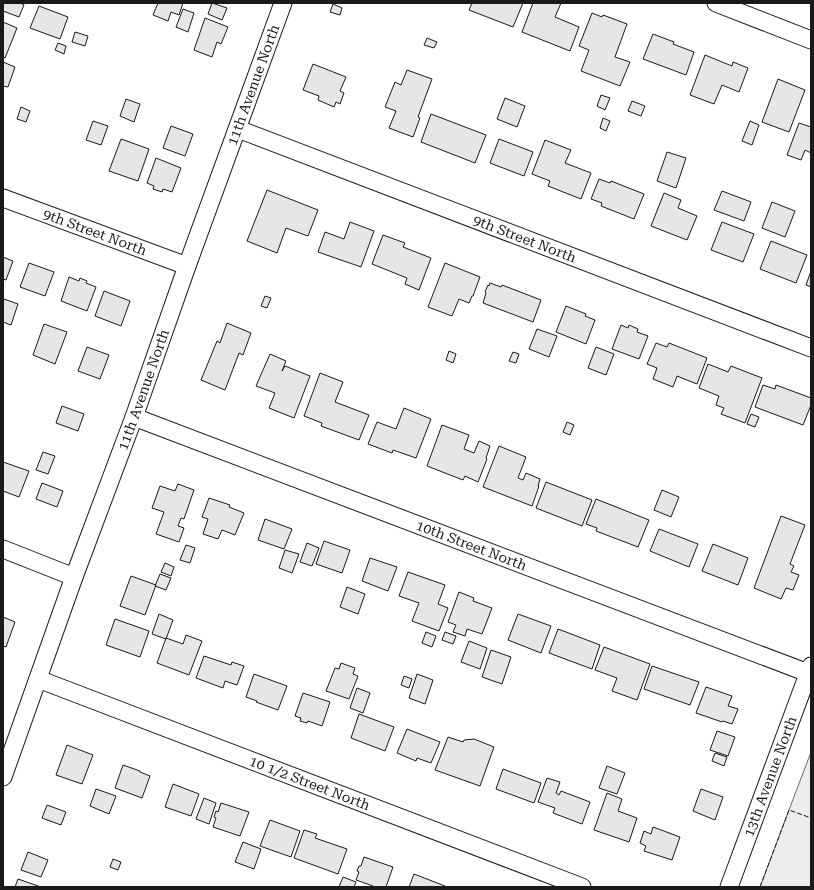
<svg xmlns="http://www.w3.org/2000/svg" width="814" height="890" font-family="'Roboto Serif',serif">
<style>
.built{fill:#ededed;stroke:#6a6a6a}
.building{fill:#e6e6e6;stroke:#1a1a1a}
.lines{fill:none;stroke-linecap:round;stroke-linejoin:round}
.minor-casing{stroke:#1a1a1a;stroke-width:19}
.minor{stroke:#fff;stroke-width:17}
.fence{stroke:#1a1a1a;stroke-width:1;stroke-dasharray:5 2;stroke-linecap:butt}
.labels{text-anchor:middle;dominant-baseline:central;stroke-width:3;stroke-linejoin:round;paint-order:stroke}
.street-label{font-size:14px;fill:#1a1a1a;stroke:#fff}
</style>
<rect width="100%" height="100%" fill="#fff"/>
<path class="built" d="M811,752V887H760L789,810Z"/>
<path class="building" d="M3,3H22V4L24,5L19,17L3,11Z
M158,3H183L179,15L171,12L168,21L153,15Z
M212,3L227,8L222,20L208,14Z
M472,3H523L513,27L469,10Z
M533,3H561L555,17L579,27L570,51L522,32Z
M333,4L342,8L340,15L330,12Z
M39,6L68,17L60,39L30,28Z
M183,9L194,13L188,32L176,27Z
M592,13L602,17L603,15L627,24L615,57L630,62L620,86L581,71L589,50L579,46Z
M205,18L228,27L221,44L217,42L212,57L194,50Z
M3,22L17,28L5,58L3,57Z
M75,32L88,36L85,46L72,42Z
M653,34L674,42L673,44L694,52L686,75L643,59Z
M427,38L437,42L434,48L424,45Z
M58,43L66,46L64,54L55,50Z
M705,55L732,66L733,62L748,68L739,92L722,85L714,104L690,95Z
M3,62L15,67L8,87L3,86Z
M313,64L346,77L340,91L344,93L340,104L336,102L334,107L318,100L319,96L303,90Z
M407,70L432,79L418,117L420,118L413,137L389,128L396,111L385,107L395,82L401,85Z
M778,79L805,90L789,132L762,122Z
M601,95L610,98L605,110L597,106Z
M505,98L525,106L517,127L497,119Z
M126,99L140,104L134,122L120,116Z
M632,101L645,106L641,116L628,111Z
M21,107L30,111L26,122L17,119Z
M431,114L486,135L475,163L421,142Z
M603,118L610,121L606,131L600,128Z
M93,121L108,126L101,145L86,140Z
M750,121L759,125L752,145L742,141Z
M799,123L811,127V153L805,150L801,160L787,155Z
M171,126L193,134L185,156L163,148Z
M121,139L149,149L138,181L109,171Z
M499,139L533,152L524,176L490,163Z
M545,140L571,150L565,163L591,173L581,199L548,186L550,181L532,174Z
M667,152L686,158L676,188L657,181Z
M156,158L181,168L172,192L163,189L162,192L153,189L154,186L147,183Z
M599,179L610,183L611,181L644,194L634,219L601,206L602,203L591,199Z
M267,190L318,210L308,236L286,228L277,253L247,241Z
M722,191L751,202L744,221L714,210Z
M664,193L681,200L678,208L697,216L687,240L651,226Z
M772,202L795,211L785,237L762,228Z
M350,222L374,231L361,267L318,252L325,232L344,239Z
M722,222L754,234L743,262L711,250Z
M383,235L405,243L403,247L431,258L419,290L405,284L407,278L372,264Z
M771,241L807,255L796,283L760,269Z
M3,257L13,261L6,280L3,279Z
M29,263L54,272L45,296L20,287Z
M445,263L480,277L473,296H472L469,303L459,299L452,316L428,307Z
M811,271V287L806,285Z
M69,277L79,281L80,278L87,281L86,283L96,287L87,311L61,301Z
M490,283L501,287L502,285L541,300L533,322L483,303L486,293L485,292L488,285L489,286Z
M104,291L130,301L121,326L95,316Z
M265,296L271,298L267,308L261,306Z
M4,299L18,304L11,325L3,322V303Z
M566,306L586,314L585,316L595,320L586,344L556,332Z
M227,323L251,333L243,355L239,353L225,390L201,380L217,341L220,343Z
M44,324L67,332L55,364L33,355Z
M621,325L628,328L629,325L638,329L637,332L648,336L639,359L612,349Z
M537,329L557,336L549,357L529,349Z
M656,343L667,347L669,343L707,358L697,384L677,376L673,387L653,379L657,368L647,364Z
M87,347L109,355L100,379L78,371Z
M596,347L614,354L606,375L588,368Z
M449,351L456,354L453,363L446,360Z
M513,352L519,354L516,363L509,361Z
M270,354L286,361L282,371L285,366L310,376L294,418L269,408L275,393L256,386Z
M708,364L728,372L731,366L762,378L745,423L721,414L724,408L716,405L719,396L699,388Z
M320,373L343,382L335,402L369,415L359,440L321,426L322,423L304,416Z
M763,385L775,389L776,385L811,398V405L803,425L755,407Z
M62,406L84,414L78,431L56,423Z
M404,408L431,419L416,458L393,450L392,453L368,444L377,422L396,429Z
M751,414L759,417L755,427L747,424Z
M567,422L574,425L570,435L563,432Z
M442,425L469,435L464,449L474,453L479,441L490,446L486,458L487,459L478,482L465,476L463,480L427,466Z
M499,446L526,457L518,478L523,480L526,473L540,479L538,486H539L532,506L483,487Z
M43,452L55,456L48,474L36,470Z
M3,462L29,471L19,497L3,491Z
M546,482L592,500L582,526L536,508Z
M42,483L63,491L57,507L36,499Z
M178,484L194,490L184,519L181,518L178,526L184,528L179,542L156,534L164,512L152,508L160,486L175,491Z
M662,490L679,497L671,517L654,510Z
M209,498L230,505L229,507L244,513L235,535L222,530L218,539L203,534L208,519L202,517Z
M596,499L649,520L638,547L596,531L597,528L586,524Z
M781,516L805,525L790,564L794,566L791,572L799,575L793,590L786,588L781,599L754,588Z
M265,519L292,529L284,549L258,540Z
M659,529L698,544L689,567L650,551Z
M324,541L350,550L342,573L316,564Z
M307,543L319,548L312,566L300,562Z
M713,544L748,558L738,585L702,571Z
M186,545L195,548L190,563L180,560Z
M285,550L299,554L292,573L279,568Z
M370,558L397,567L388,591L362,581Z
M165,563L174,567L171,576L161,572Z
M408,572L445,585L438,604L448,608L439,631L412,621L419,603L399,596Z
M160,574L171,578L166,590L155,586Z
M131,576L156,585L145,615L120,606Z
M347,587L365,594L358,614L340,607Z
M459,592L474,598L473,601L492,608L482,634L467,629L465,636L453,632L456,625L448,622Z
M159,614L173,620L166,639L152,634Z
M518,614L551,626L541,653L508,640Z
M3,617L15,622L6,647L3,646Z
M115,619L149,631L140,657L106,645Z
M558,629L600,645L592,669L549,653Z
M426,632L436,636L432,647L422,643Z
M445,632L456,636L453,644L442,640Z
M186,635L202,641L189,675L157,663L166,638L183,644Z
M469,641L487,648L480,669L461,662Z
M604,647L650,664L637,700L612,691L617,678L595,670Z
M491,650L511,657L502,684L482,677Z
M204,656L231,665L232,662L244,666L237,685L225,681L223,688L196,678Z
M341,663L355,668L353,674L358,676L349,699L326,691L335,668L339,669Z
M652,666L699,682L690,705L644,689Z
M254,674L287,686L278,710L256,702L257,701L246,697Z
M417,674L433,680L425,704L409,698Z
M404,676L412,679L409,688L401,685Z
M706,687L732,696L728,706L738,709L732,724L723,721L722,722L696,713Z
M357,688L370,693L363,713L350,708Z
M303,693L330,702L322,726L308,721L307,723L300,721L301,718L295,716Z
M359,714L394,727L385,751L351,738Z
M407,729L440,742L431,763L417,758L416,761L397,753Z
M717,731L735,737L728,756L710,750Z
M448,737L463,742L464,740L474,739L494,747L480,786L435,770Z
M67,745L93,755L82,784L56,775Z
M715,753L727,757L724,766L712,761Z
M123,765L140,771V772L150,776L142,798L115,788Z
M607,766L625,773L617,794L599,788Z
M503,769L541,783L534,803L496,789Z
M547,778L560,782L556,793L559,795L561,791L590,802L582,824L553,813L555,808L538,802Z
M173,784L199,794L191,816L165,807Z
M96,789L116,796L109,814L90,806Z
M701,789L723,797L715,820L693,811Z
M607,793L622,799L618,811L637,818L629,842L594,830Z
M204,798L216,803L209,824L196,819Z
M221,803L249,812L240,836L213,827L216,818L214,817L216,811L218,812Z
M47,805L66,812L61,825L42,818Z
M270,820L300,831L291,857L260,846Z
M653,827L680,837L672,860L644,851L646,846L640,843L644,831L651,834Z
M304,830L317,834L315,838L347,849L338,874L294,858Z
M243,842L261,849L254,869L235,862Z
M28,852L48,860L41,877L21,870Z
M364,857L393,867L386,887H372L373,886L356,880L359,872L357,871L359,866H361Z
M113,859L121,862L118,870L110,867Z
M414,874L445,886V887H409Z
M343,877L356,882L354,887H339Z
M18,879L41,887H15Z"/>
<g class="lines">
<defs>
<g id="minor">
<path d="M716,3L811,40"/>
<path id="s1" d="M238,129L811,348"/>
<path id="s2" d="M3,198L187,266"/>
<path id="s3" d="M134,417L808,673"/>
<path d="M3,549L74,577"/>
<path id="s4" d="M38,679L582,887"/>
<path id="s5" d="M3,777L74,577L134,417L187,266L283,3"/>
<path id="s6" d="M729,887L811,666"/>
</g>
</defs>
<use href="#minor" class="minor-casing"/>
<use href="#minor" class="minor"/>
<path class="fence" d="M760,887L789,810L811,818"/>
</g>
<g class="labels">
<g class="street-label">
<text stroke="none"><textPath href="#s5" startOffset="736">11th Avenue North</textPath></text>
<text stroke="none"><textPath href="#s2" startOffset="98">9th Street North</textPath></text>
<text stroke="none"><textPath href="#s1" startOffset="307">9th Street North</textPath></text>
<text stroke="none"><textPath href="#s5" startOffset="412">11th Avenue North</textPath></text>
<text stroke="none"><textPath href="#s3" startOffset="361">10th Street North</textPath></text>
<text stroke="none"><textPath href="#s6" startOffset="118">13th Avenue North</textPath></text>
<text stroke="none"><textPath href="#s4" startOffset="291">10 1/2 Street North</textPath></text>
</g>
</g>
<rect width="814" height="890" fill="none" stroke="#1a1a1a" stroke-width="8"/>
</svg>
